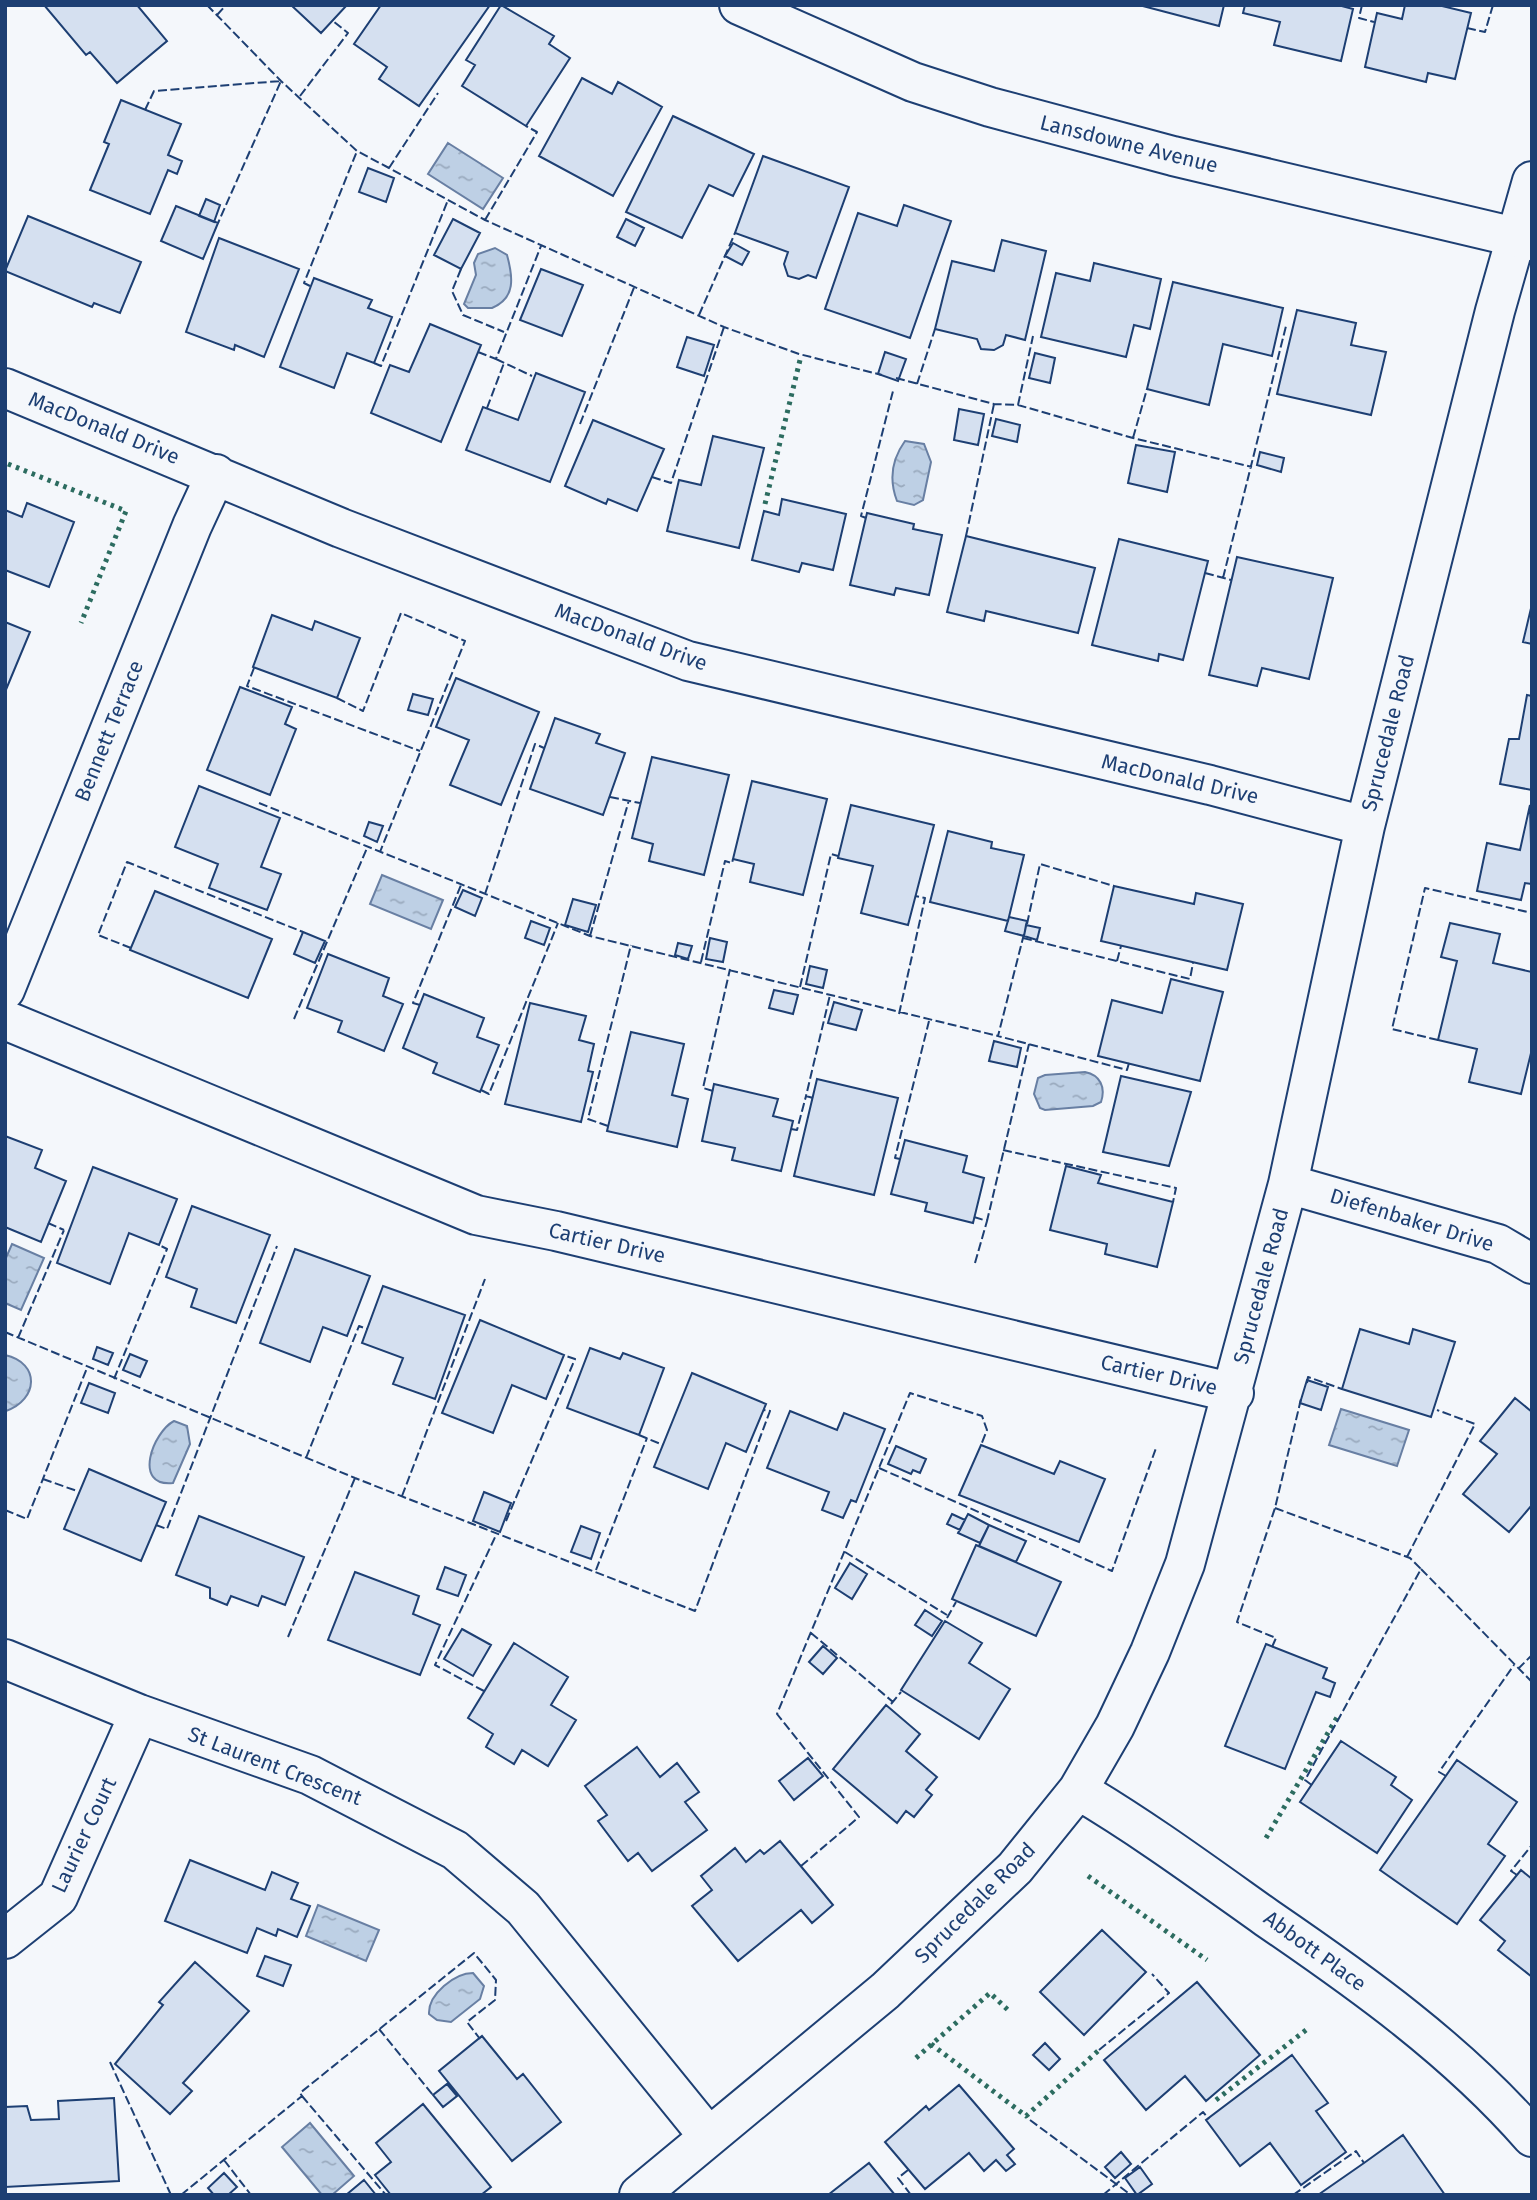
<svg xmlns="http://www.w3.org/2000/svg" width="1537" height="2200" font-family="'Fira Sans',sans-serif">
<style>
.water{fill:url(#water-ripples);stroke:#687fa3;stroke-width:2}
.building{fill:#d5e0f0;stroke:#1d3f73;stroke-width:2}
.lines{fill:none;stroke-linecap:round;stroke-linejoin:round}
.minor-casing{stroke:#1d3f73;stroke-width:42}
.major-casing{stroke:#1d3f73;stroke-width:42}
.minor{stroke:#f4f7fb;stroke-width:38}
.major{stroke:#f4f7fb;stroke-width:38}
.hedge{stroke:#2c6c60;stroke-width:5;stroke-dasharray:3.5 5;stroke-linecap:butt}
.fence{stroke:#1d3f73;stroke-width:2;stroke-dasharray:9 3.5;stroke-linecap:butt}
.labels{text-anchor:middle;dominant-baseline:central;stroke-width:5;stroke-linejoin:round;paint-order:stroke}
.street-label{font-size:21px;fill:#1d3f73;stroke:#f4f7fb}
</style>
<defs>
<pattern id="water-ripples" width="26" height="14" patternUnits="userSpaceOnUse" patternTransform="scale(1.75)"><rect width="26" height="14" fill="#bed0e5"/><path d="M2 4q2-2 4 0t4 0M15 11q2-2 4 0t4 0" fill="none" stroke="#9aaabe"/></pattern>
</defs>
<rect width="100%" height="100%" fill="#f4f7fb"/>
<path class="water" d="M448,143L503,178L483,209L428,174Z
M495,248L507,255C513,277 516,298 492,308H468L464,304L476,275L474,263L478,254Z
M905,441L924,444L931,462L923,500L914,505L897,501C889,480 892,459 905,441Z
M382,875L443,900L431,929L370,904Z
M1085,1072C1100,1075 1106,1087 1101,1102L1093,1106L1045,1110L1040,1108L1034,1094L1038,1078L1045,1075Z
M12,1244L44,1258L21,1310L5,1303V1260Z
M5,1355C41,1363 38,1400 6,1411Z
M1341,1409L1409,1430L1397,1466L1329,1445Z
M174,1421L187,1426L190,1444L173,1483C132,1487 153,1432 174,1421Z
M318,1905L379,1930L366,1961L306,1936Z
M473,1973L484,1986L480,1999L451,2022L437,2020L429,2014C428,1994 455,1973 473,1973Z
M310,2123L354,2176L332,2195H322L282,2147Z"/>
<path class="building" d="M44,5H137L167,41L117,83L90,52L86,55Z
M291,5H347L321,33Z
M381,5H490L419,106L379,79L387,67L354,44Z
M501,5L554,36L549,44L570,58L526,126L462,86L475,65L466,60Z
M1139,5H1224L1219,26Z
M1245,5H1338L1353,9L1341,61L1274,45L1280,22L1243,13Z
M1405,5H1438L1471,13L1455,79L1428,73L1426,82L1365,67L1377,13L1402,19Z
M582,78L612,94L618,82L662,107L613,196L539,156Z
M121,100L181,124L168,155L182,161L177,174L168,170L150,214L90,190L109,144L104,142Z
M673,116L754,154L733,196L709,185L682,238L626,212Z
M763,156L849,187L816,278L808,275L799,279L788,276L784,264L788,252L735,233Z
M368,168L394,178L386,202L359,192Z
M206,199L220,205L214,222L199,216Z
M904,205L951,221L910,338L825,309L858,213L897,226Z
M176,206L218,223L203,259L161,241Z
M28,216L141,262L120,313L94,303L92,307L5,271Z
M453,219L480,233L461,269L434,255Z
M626,219L644,228L635,246L617,237Z
M219,238L299,269L264,357L235,345L234,350L186,332Z
M1002,240L1046,251L1025,340L1006,335L1003,345L994,350L981,349L977,339L935,329L952,261L994,271Z
M733,243L749,252L742,265L725,256Z
M1094,263L1161,279L1150,329L1134,325L1126,357L1041,337L1056,273L1090,281Z
M541,269L583,285L562,336L520,320Z
M314,278L372,300L368,308L392,317L374,363L347,353L334,388L280,367Z
M1173,282L1283,308L1272,356L1223,344L1209,405L1147,389Z
M1297,310L1356,323L1351,345L1386,352L1371,415L1277,394Z
M430,324L481,345L441,442L371,413L390,365L409,372Z
M687,337L714,345L704,376L677,367Z
M885,352L906,359L898,381L878,374Z
M1035,353L1055,358L1050,383L1029,378Z
M536,373L585,392L550,482L466,450L483,407L518,420Z
M959,409L984,414L978,445L954,440Z
M996,419L1020,425L1017,442L992,436Z
M593,420L664,449L637,511L608,499L606,504L565,486Z
M713,436L764,448L739,548L667,531L679,480L701,485Z
M1136,445L1175,452L1167,492L1128,483Z
M1260,452L1284,458L1281,472L1257,465Z
M782,499L846,514L833,570L802,563L799,572L752,560L764,511L779,515Z
M27,503L74,522L49,587L5,570V510L22,517Z
M867,513L914,524L913,529L942,535L929,595L896,588L894,595L850,585Z
M966,536L1095,568L1078,633L986,611L984,621L947,612Z
M1119,539L1208,561L1183,660L1159,654L1158,661L1092,645Z
M1237,557L1333,578L1309,679L1262,668L1257,686L1209,675Z
M1532,604V644L1523,642Z
M272,615L312,630L315,621L360,638L337,698L253,667Z
M5,622L30,632L5,692Z
M456,678L539,712L501,805L450,785L469,740L436,727Z
M240,687L292,707L285,724L296,729L270,795L207,770Z
M413,694L433,699L428,715L408,710Z
M1527,695L1532,696V790L1500,784L1509,739H1519Z
M555,718L600,734L596,743L625,753L603,815L530,789Z
M652,757L729,775L704,875L649,861L653,844L632,838Z
M752,781L827,799L803,895L750,882L754,864L733,859Z
M199,786L280,818L261,867L281,874L267,910L209,888L218,864L175,847Z
M851,805L934,825L908,925L861,913L873,866L838,858Z
M1530,805L1532,884L1525,883L1521,900L1477,891L1487,843L1520,850Z
M369,822L383,826L377,842L364,836Z
M948,831L992,842L991,848L1024,855L1008,921L930,902Z
M1114,886L1194,904L1196,893L1243,904L1227,970L1101,941Z
M463,890L482,898L475,916L455,907Z
M155,891L272,939L248,998L130,950Z
M573,899L596,905L588,932L565,925Z
M1009,917L1027,921L1024,936L1005,931Z
M531,921L550,928L544,945L525,938Z
M1450,923L1500,934L1493,963L1532,972V1049L1521,1094L1469,1082L1477,1049L1438,1040L1457,961L1441,957Z
M1026,925L1040,928L1037,940L1024,936Z
M303,932L325,941L315,963L294,954Z
M710,938L727,942L723,962L706,959Z
M678,943L692,946L688,959L675,955Z
M328,954L389,978L383,996L403,1004L384,1051L338,1032L342,1021L307,1008Z
M810,966L827,970L823,988L806,984Z
M1171,979L1223,992L1200,1081L1098,1056L1112,1000L1162,1013Z
M774,990L798,995L793,1014L769,1008Z
M424,994L484,1018L477,1037L499,1045L480,1092L433,1073L437,1063L403,1048Z
M834,1002L862,1010L856,1030L828,1023Z
M530,1003L586,1016L579,1040L594,1044L588,1071L593,1072L581,1122L505,1104Z
M631,1032L684,1044L672,1095L688,1099L677,1147L607,1131Z
M994,1041L1021,1048L1017,1067L989,1061Z
M1121,1076L1191,1092L1169,1166L1103,1152Z
M817,1079L898,1098L874,1195L794,1176Z
M714,1084L778,1099L773,1116L793,1121L781,1171L732,1160L735,1148L702,1141Z
M5,1136L42,1150L35,1168L66,1181L41,1242L5,1227Z
M905,1140L967,1156L963,1172L984,1178L973,1223L925,1211L927,1203L891,1194Z
M1066,1166L1101,1175L1098,1183L1173,1202L1157,1267L1105,1254L1107,1244L1050,1230Z
M93,1167L177,1199L159,1245L129,1233L110,1284L57,1263Z
M192,1206L270,1235L236,1323L191,1307L197,1289L166,1277Z
M295,1249L370,1276L347,1336L323,1327L310,1362L260,1343Z
M383,1286L465,1315L435,1399L393,1384L403,1358L362,1343Z
M480,1320L564,1355L546,1399L512,1385L493,1433L442,1413Z
M1360,1329L1409,1344L1413,1329L1455,1342L1431,1417L1342,1389Z
M97,1347L113,1353L108,1365L93,1359Z
M590,1348L620,1359L623,1353L664,1368L639,1435L567,1408Z
M130,1354L147,1361L140,1377L123,1370Z
M692,1373L766,1404L746,1452L726,1443L708,1489L654,1467Z
M1307,1380L1328,1387L1321,1410L1300,1403Z
M89,1383L115,1393L108,1413L81,1403Z
M1515,1398L1532,1412V1505L1509,1532L1463,1494L1497,1454L1480,1441Z
M790,1411L837,1430L844,1413L885,1429L856,1502L851,1500L843,1518L822,1510L829,1492L767,1468Z
M981,1445L1054,1474L1060,1461L1105,1479L1079,1542L959,1495Z
M896,1446L926,1459L920,1473L913,1470L911,1474L888,1464Z
M89,1469L166,1502L141,1561L64,1529Z
M484,1492L511,1503L500,1532L473,1521Z
M952,1514L965,1520L960,1530L947,1524Z
M968,1514L989,1525L980,1543L958,1533Z
M199,1516L304,1557L285,1605L262,1596L258,1606L231,1596L227,1605L210,1598V1588L176,1575Z
M989,1525L1026,1541L1016,1562L979,1546Z
M581,1526L600,1533L591,1559L571,1552Z
M976,1545L1061,1582L1036,1636L952,1599Z
M850,1563L867,1574L852,1599L835,1588Z
M445,1567L466,1575L458,1596L437,1589Z
M355,1572L419,1596L413,1614L440,1625L420,1675L328,1640Z
M925,1610L942,1621L932,1636L915,1625Z
M945,1621L982,1643L969,1663L1010,1689L979,1739L901,1690Z
M462,1629L491,1645L473,1676L444,1659Z
M514,1643L568,1677L551,1705L576,1720L548,1766L522,1750L514,1764L486,1747L493,1734L468,1718Z
M1266,1644L1327,1668L1323,1678L1335,1683L1330,1697L1316,1692L1285,1769L1225,1746Z
M823,1646L837,1658L823,1674L809,1662Z
M886,1705L920,1734L906,1751L937,1777L926,1790L932,1795L914,1817L906,1811L897,1823L833,1769Z
M1341,1741L1396,1777L1391,1785L1412,1800L1377,1853L1300,1802Z
M637,1747L660,1777L677,1763L699,1792L685,1802L707,1830L652,1871L638,1853L628,1861L598,1821L607,1815L585,1786Z
M808,1758L823,1776L794,1800L779,1781Z
M1457,1760L1517,1802L1488,1844L1505,1856L1457,1924L1380,1870Z
M780,1841L833,1905L812,1923L801,1910L738,1961L692,1906L712,1890L701,1876L735,1848L746,1862L760,1850L764,1854Z
M190,1860L265,1890L272,1872L298,1883L291,1899L310,1906L297,1937L278,1929L276,1936L257,1928L247,1953L165,1921Z
M1521,1870L1532,1879V1977L1498,1950L1505,1941L1480,1920Z
M1102,1930L1146,1972L1084,2035L1040,1992Z
M265,1956L291,1965L283,1986L257,1976Z
M195,1962L249,2011L183,2083L192,2091L170,2114L115,2064L163,2005L159,2002Z
M1197,1982L1260,2055L1206,2101L1185,2076L1146,2110L1104,2060Z
M482,2036L517,2079L523,2074L561,2122L512,2161L439,2071Z
M1045,2043L1060,2059L1049,2070L1033,2055Z
M1292,2055L1328,2103L1316,2111L1346,2152L1301,2185L1270,2143L1240,2166L1206,2120Z
M447,2084L457,2096L443,2107L433,2095Z
M959,2085L1014,2149L1007,2155L1015,2164L1006,2171L996,2160L984,2171L969,2153L925,2189L885,2142L926,2106L929,2110Z
M114,2098L119,2181L5,2187V2107L27,2106L31,2120L59,2119L58,2101Z
M423,2104L491,2187L481,2195H391L375,2175L391,2162L376,2143Z
M1403,2135L1445,2195H1318L1364,2163Z
M1121,2152L1131,2164L1115,2178L1105,2167Z
M869,2163L895,2195H828Z
M1140,2167L1152,2184L1137,2195L1125,2178Z
M224,2173L237,2187L228,2195H214L208,2188Z
M364,2180L376,2195H346Z"/>
<g class="lines">
<defs>
<path id="minor" d="M5,388L341,528L688,661L1210,785L1365,826
M5,990L192,526L216,474
M5,1020L476,1215L556,1231L1234,1393
M1288,1184L1498,1244L1532,1264
M5,1659L139,1714L310,1775L455,1850L523,1908L709,2137
M1078,1790C1144,1829 1205,1874 1267,1918C1362,1983 1456,2050 1532,2137
M5,1939L58,1897L139,1714
M639,2195L885,1991L1015,1868L1078,1790L1115,1726L1150,1652L1185,1564L1288,1184L1365,826L1495,311L1532,181"/>
<path id="major" d="M739,5L913,82L990,107L1173,156L1532,241"/>
</defs>
<use href="#minor" class="minor-casing"/>
<use href="#major" class="major-casing"/>
<use href="#minor" class="minor"/>
<use href="#major" class="major"/>
<path class="hedge" d="M8,464L126,511L81,623
M765,504L800,360
M1266,1838L1339,1714
M1088,1876L1207,1960
M931,2044L1026,2116L1099,2050
M916,2058L990,1993L1008,2010
M1216,2100L1306,2030"/>
<path class="fence" d="M207,5L281,81L357,151L389,168L485,220L724,327L799,354L882,375
M1362,5L1359,18L1374,22
M217,15L226,5
M1467,28L1485,32L1493,5
M300,96L348,33L333,21
M145,110L154,91L281,81L218,223
M389,168L438,93
M485,220L537,132L526,126
M461,269L452,291L463,315L504,332
M310,286L304,283L357,151
M699,315L735,233
M478,352L496,359L541,246
M496,359L532,376
M374,363L381,366L448,200
M896,378L994,404L1018,405L1133,438L1252,467
M917,384L935,329
M1018,405L1033,336
M487,408L504,363
M580,424L635,285
M1133,438L1147,389
M652,477L671,483L724,327
M866,518L861,516L893,391
M966,536L994,404
M1205,573L1231,580
M1223,578L1286,326
M254,668L247,686L420,751
M337,698L363,711L401,613L465,641L380,852
M610,797L640,803
M259,803L590,936L998,1036
M485,894L535,744L544,748
M1027,924L1040,864L1114,886
M1024,934L998,1036L1127,1070L1129,1063
M590,936L629,800
M1023,938L1190,979L1193,963
M131,948L98,935L127,862L303,932
M1117,961L1121,946
M701,962L725,861L732,863L733,859
M800,987L831,854L838,856
M420,1005L413,1003L461,885
M899,1014L925,898L915,896
M294,1019L367,848
M1438,1040L1392,1029L1425,888L1532,913
M481,1090L489,1094L558,923
M713,1091L703,1088L730,969
M813,1098L806,1096L830,995
M608,1126L588,1119L631,945
M791,1129L797,1130L806,1096
M1003,1150L1176,1188L1173,1202
M900,1159L895,1158L929,1021
M974,1217L987,1221L1029,1044
M48,1223L64,1230
M975,1263L987,1221
M5,1332L355,1478L695,1611L770,1411L763,1410
M18,1338L64,1230
M114,1379L167,1249L159,1245
M1307,1383L1308,1377L1342,1389
M639,1435L663,1445
M306,1458L359,1326L367,1329
M879,1468L1112,1571L1156,1448
M43,1479L77,1491
M402,1496L485,1279
M1275,1508L1410,1558L1421,1569L1305,1780L1313,1786
M5,1510L27,1519L87,1368
M506,1521L575,1359L566,1356
M156,1525L167,1529L277,1246
M845,1552L947,1615
M1407,1557L1475,1424L1437,1410
M1421,1569L1532,1682
M596,1570L647,1438
M947,1618L956,1602
M811,1633L893,1702
M288,1637L355,1478
M1272,1647L1276,1638L1237,1622L1275,1508L1301,1399
M1518,1669L1532,1655
M484,1691L435,1665L497,1533
M891,1704L901,1692
M1446,1776L1439,1772L1514,1665
M801,1866L859,1817L777,1714L910,1393L982,1416L987,1430L981,1445
M1517,1875L1511,1871L1532,1845
M379,2029L433,2095
M1099,2050L1169,1993L1152,1974
M110,2062L171,2195
M302,2096L386,2195
M1030,2120L1131,2195
M224,2160L251,2195
M908,2170L898,2178L911,2195
M181,2195L302,2096L300,2093L474,1953L496,1980L495,2000L467,2022L480,2039
M1103,2195L1203,2112L1209,2119
M1293,2195L1356,2151L1364,2163"/>
</g>
<g class="labels">
<g class="street-label">
<text transform="translate(1129 144) rotate(14)">Lansdowne Avenue</text>
<text transform="translate(104 428) rotate(22)">MacDonald Drive</text>
<text transform="translate(631 637) rotate(20)">MacDonald Drive</text>
<text transform="translate(109 731) rotate(-68)">Bennett Terrace</text>
<text transform="translate(1388 733) rotate(-76)">Sprucedale Road</text>
<text transform="translate(1180 779) rotate(13)">MacDonald Drive</text>
<text transform="translate(1412 1220) rotate(17)">Diefenbaker Drive</text>
<text transform="translate(607 1243) rotate(13)">Cartier Drive</text>
<text transform="translate(1261 1286) rotate(-75)">Sprucedale Road</text>
<text transform="translate(1159 1375) rotate(13)">Cartier Drive</text>
<text transform="translate(275 1766) rotate(21)">St Laurent Crescent</text>
<text transform="translate(84 1835) rotate(-65)">Laurier Court</text>
<text transform="translate(975 1903) rotate(-45)">Sprucedale Road</text>
<text transform="translate(1315 1951) rotate(36)">Abbott Place</text>
</g>
</g>
<rect width="1537" height="2200" fill="none" stroke="#1d3f73" stroke-width="14"/>
</svg>
